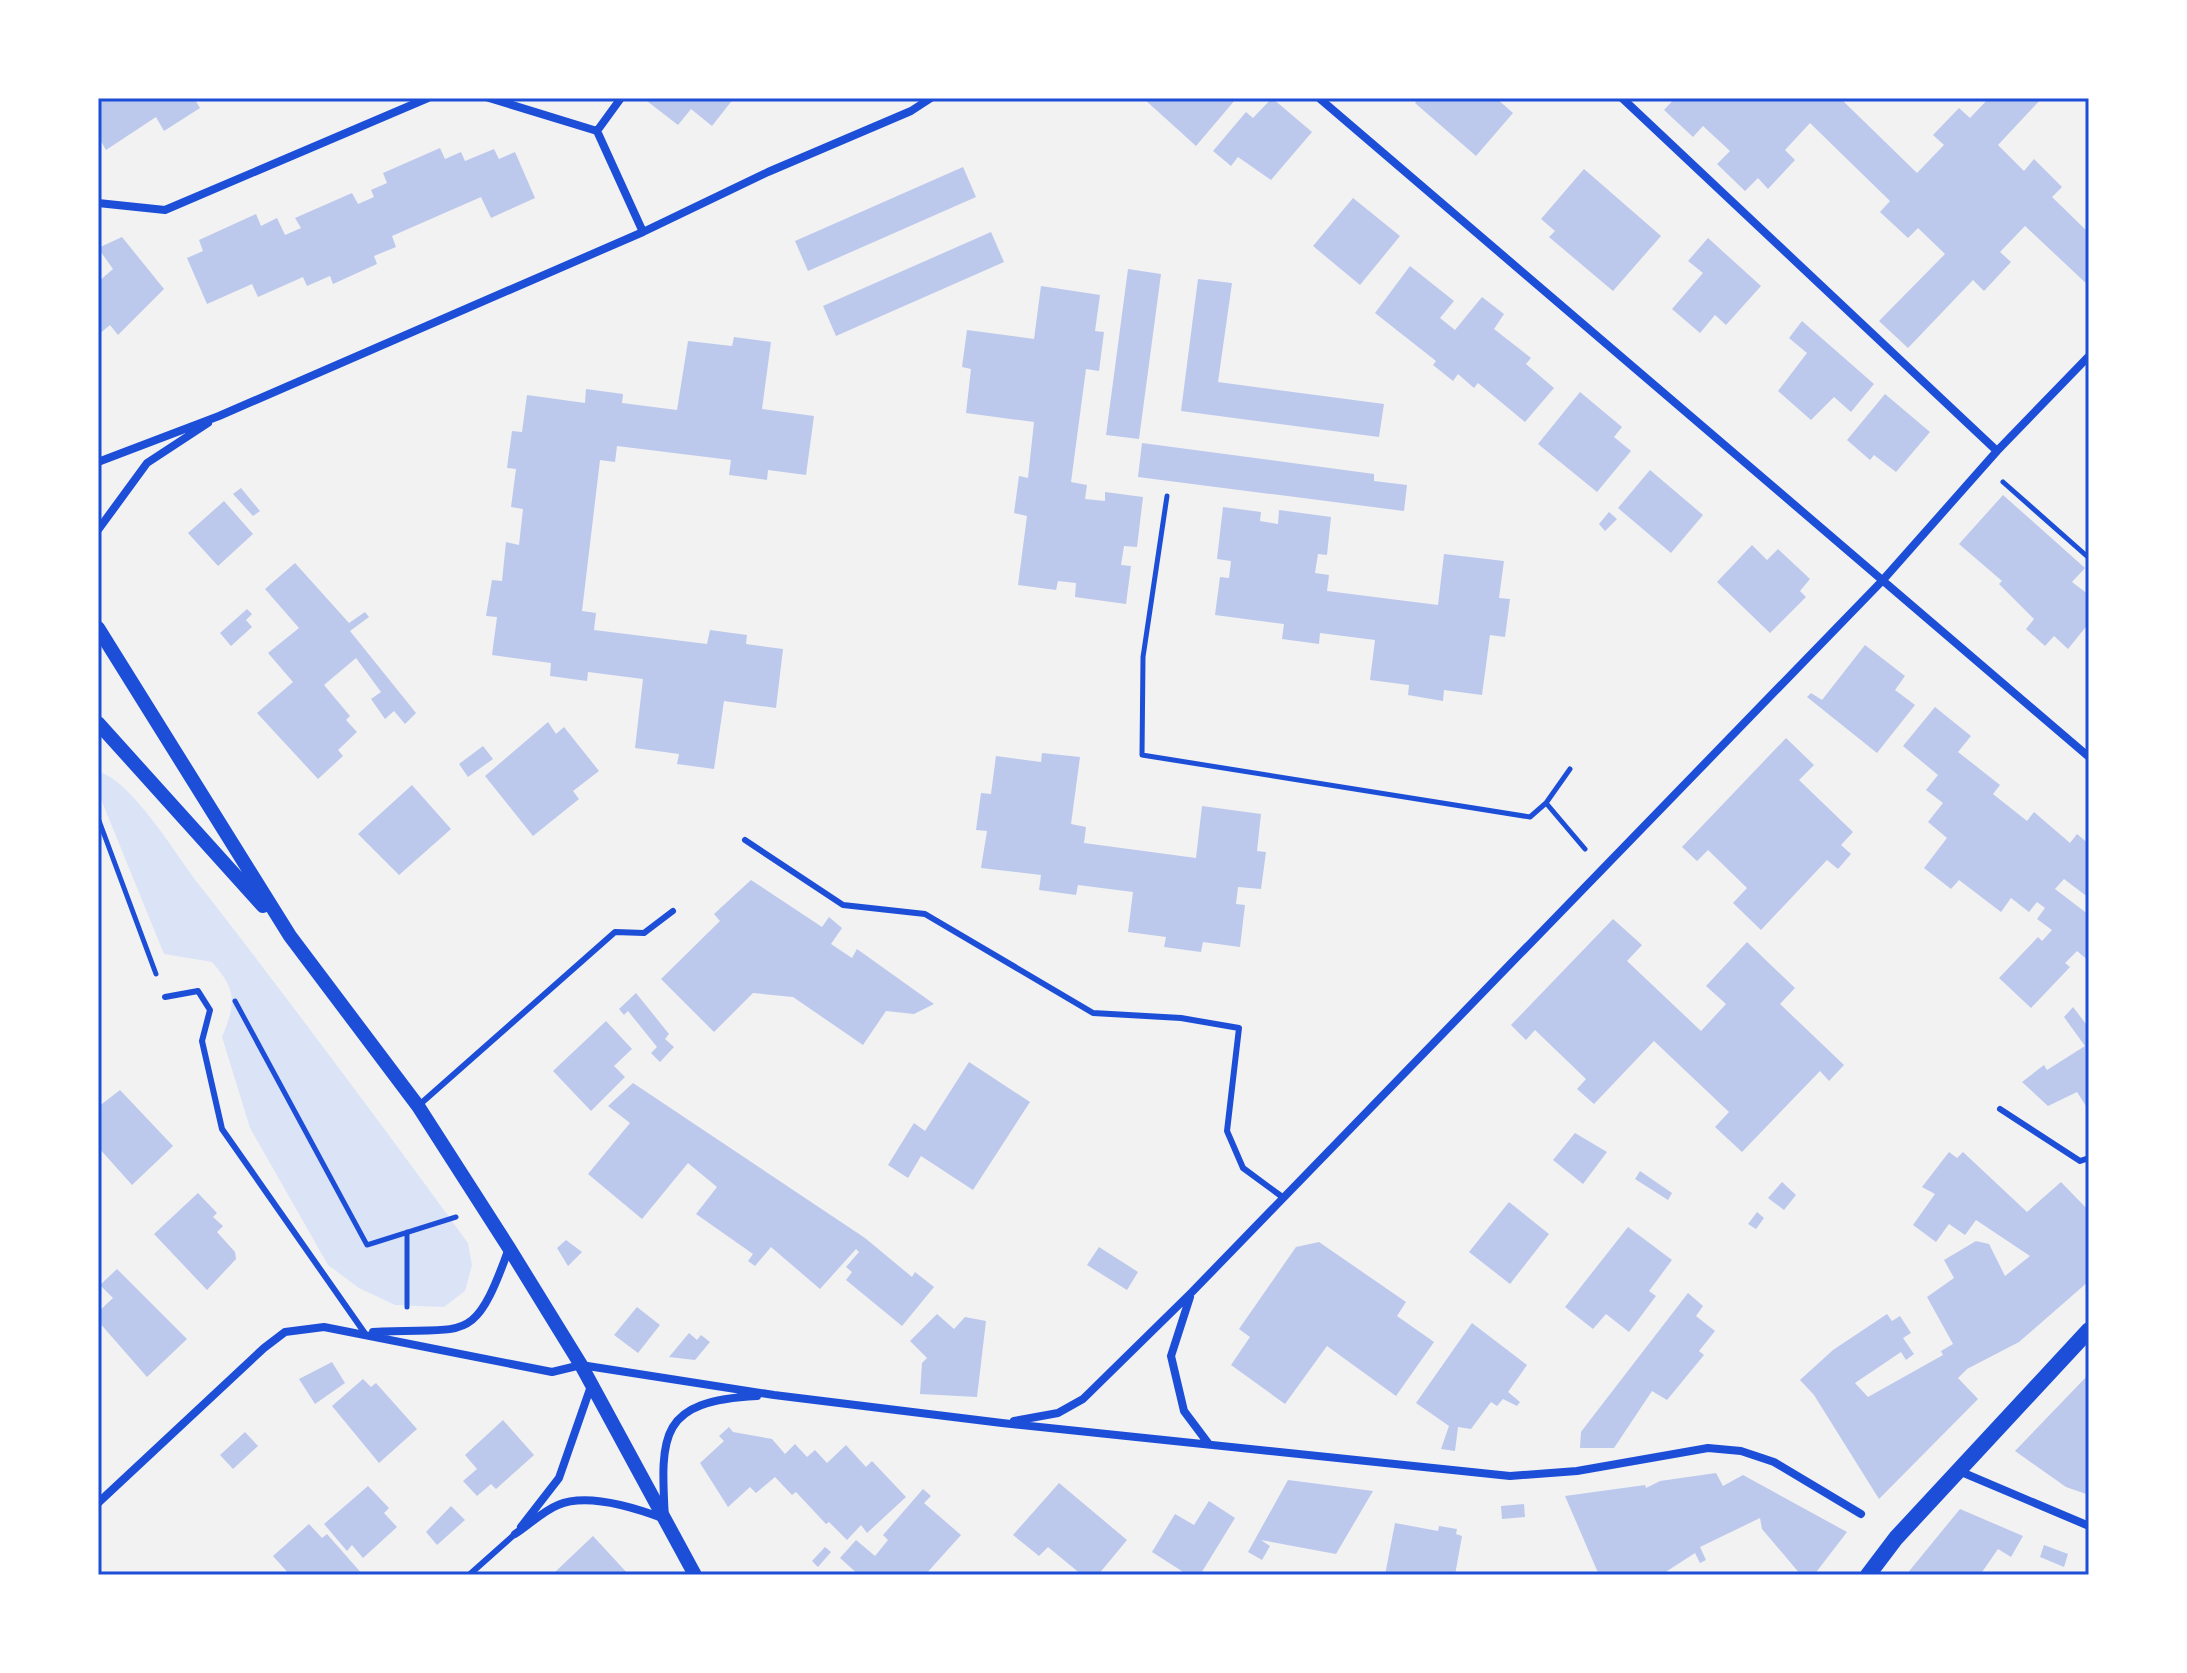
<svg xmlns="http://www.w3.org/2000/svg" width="2187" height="1673" font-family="'Roboto Condensed',sans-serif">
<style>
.green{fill:#dbe4f7}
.building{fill:#bdc9ec}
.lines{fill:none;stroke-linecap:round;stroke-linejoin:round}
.path{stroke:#1d4ed8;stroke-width:5}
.service{stroke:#1d4ed8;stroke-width:6}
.minor{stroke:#1d4ed8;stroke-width:8}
.tertiary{stroke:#1d4ed8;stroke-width:14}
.secondary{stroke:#1d4ed8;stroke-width:16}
.neatline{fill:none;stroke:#1d4ed8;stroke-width:3}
</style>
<rect width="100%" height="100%" fill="#f2f2f2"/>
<path class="green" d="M102,773C133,784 176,854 197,882C290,1001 379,1121 468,1243L472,1265L465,1291L444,1307L395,1305L359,1288L328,1265L250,1128L222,1037C236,1003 237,990 212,962L164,954L98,792V776Z"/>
<path class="building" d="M98,98H194L200,108L164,131L156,117L106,150L98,136Z
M643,98H734L712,126L691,109L678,125Z
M1143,98H1232L1235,100L1196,146Z
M1272,98L1312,132L1271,180L1238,157L1231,166L1213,151L1246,112L1253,118Z
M1420,98H1496L1513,113L1476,156L1415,103Z
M1675,98H1840L1917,173L1944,145L1933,135L1959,108L1970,118L1989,98H2042L1998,145L2024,171L2034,159L2062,187L2052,197L2089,233V286L2025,226L2000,252L2011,262L1984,291L1973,280L1908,348L1879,321L1945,254L1918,228L1908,238L1880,212L1890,201L1810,123L1785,150L1795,160L1768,189L1758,178L1745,191L1717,164L1730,151L1703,126L1693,137L1664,110Z
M440,148L445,159L461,152L465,161L494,149L499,159L515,152L535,198L491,218L481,197L392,236L396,247L374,256L377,264L333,284L330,276L307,286L303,277L258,297L252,284L207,304L187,258L203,251L199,240L256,214L261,226L277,218L285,235L301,228L295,218L352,193L358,204L374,197L371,190L387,183L383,173Z
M963,167L976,197L808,271L795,241Z
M1584,169L1661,236L1613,291L1549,237L1555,231L1541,219Z
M1353,198L1400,236L1360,285L1313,246Z
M991,232L1004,262L836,336L823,306Z
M122,237L164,289L118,335L110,325L98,335V282L113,269L98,248Z
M1708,238L1761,286L1726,325L1715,315L1700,333L1672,309L1703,273L1688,261Z
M1410,266L1454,301L1440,318L1455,330L1482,297L1504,314L1494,329L1531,358L1526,364L1554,388L1525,422L1478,383L1474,388L1458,374L1453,381L1433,365L1436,361L1375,313Z
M1128,269L1161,274L1139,439L1106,435Z
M1198,279L1232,283L1218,382L1384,404L1379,437L1181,411Z
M1041,286L1100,295L1095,331L1104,332L1099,371L1086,369L1071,482L1087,485L1085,499L1105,501V492L1143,497L1137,547L1124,546L1121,565L1131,566L1126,604L1075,597L1076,583L1058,581L1056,590L1018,585L1027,516L1014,513L1019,476L1028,478L1034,422L966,413L971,369L962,367L967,330L1034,339Z
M1802,321L1874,384L1851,412L1834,397L1811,420L1778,391L1807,353L1789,338Z
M734,337L771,342L762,409L814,416L806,475L768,470L767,480L729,475L731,460L617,446L615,462L600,460L582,611L596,613L594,630L707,644L710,630L747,635L746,644L783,649L776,708L724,701L714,769L677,764L679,754L635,748L643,679L588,672L587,681L550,676L551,663L492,655L497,617L486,616L492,580L502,581L506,542L519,545L523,509L511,507L516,469L507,468L512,431L522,432L527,395L585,403L586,389L623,394L622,403L677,410L688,341L732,346Z
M1580,392L1622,427L1614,437L1631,451L1597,492L1538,444Z
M1885,394L1930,432L1896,472L1874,455L1870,460L1847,440Z
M1142,443L1374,474V481L1407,485L1404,511L1138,477Z
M1650,470L1703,515L1671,553L1618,508Z
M241,488L260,511L253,516L233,494Z
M2003,495L2085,568L2072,582L2089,595V623L2068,649L2054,636L2045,646L2026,629L2034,619L1999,584L2002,581L1959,544Z
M224,501L253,534L218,566L188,533Z
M1223,507L1261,512L1260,521L1278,524L1279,510L1331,517L1327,555L1318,554L1315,573L1329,575L1327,591L1438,605L1444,554L1504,561L1499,598L1510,599L1505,637L1490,635L1482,695L1444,690L1443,701L1408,695L1409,685L1370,680L1375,640L1320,633L1319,644L1282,639L1284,624L1215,615L1220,577L1229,578L1231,561L1217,559Z
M1609,512L1617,519L1605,531L1599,524Z
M1752,545L1767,560L1778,549L1810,579L1800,591L1806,597L1770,633L1717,582Z
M295,563L349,623L365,612L369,617L350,631L416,713L405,724L394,711L385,719L371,699L381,692L356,658L324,685L350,716L346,720L357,732L338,750L343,756L318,779L257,713L293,682L268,653L299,628L265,589Z
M247,609L252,614L246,620L252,627L231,646L220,633Z
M1865,645L1905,676L1895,690L1915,705L1877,753L1807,697L1811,693L1822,700Z
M1935,707L1971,736L1958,752L2000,785L1993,794L2027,821L2034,812L2070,843L2077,834L2089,844V898L2064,879L2055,889L2089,915V961L2077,951L2065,963L2070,967L2031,1008L1999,978L2038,937L2042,941L2052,930L2037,919L2045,908L2037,902L2029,912L2011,898L2001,912L1959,880L1951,889L1924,868L1947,838L1928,822L1943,803L1926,790L1938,775L1903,746Z
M548,722L556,734L564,727L599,771L573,791L579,799L533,836L485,776Z
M1786,738L1814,765L1799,780L1853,832L1841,845L1851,854L1838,869L1827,860L1761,930L1733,903L1747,888L1708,850L1697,861L1682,847Z
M483,746L493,759L468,777L459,764Z
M1042,753L1080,757L1071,824L1086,827L1084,843L1196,858L1202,806L1261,814L1257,851L1266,852L1261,889L1238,887L1236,904L1245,905L1240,947L1203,942L1201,952L1164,947L1166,937L1128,932L1133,892L1078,885L1076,895L1039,890L1041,875L981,868L987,831L976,830L981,793L991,794L996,756L1041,762Z
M412,785L451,829L399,875L358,834Z
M751,880L822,927L829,917L842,928L831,944L852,958L857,949L934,1004L914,1014L886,1011L863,1045L793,997L753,993L714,1032L661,979L720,921L714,914Z
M1613,919L1642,945L1627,961L1701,1031L1726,1004L1706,986L1747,942L1795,988L1780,1004L1844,1065L1829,1081L1820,1071L1742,1152L1715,1127L1729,1112L1654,1041L1594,1104L1577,1089L1586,1079L1535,1030L1526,1040L1511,1025Z
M636,993L669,1034L665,1039L674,1047L660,1062L651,1053L657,1047L628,1011L624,1015L619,1009Z
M2073,1007L2089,1028V1104L2086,1106L2077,1092L2048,1106L2022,1082L2044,1065L2047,1070L2085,1046L2064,1017Z
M606,1021L632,1049L614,1066L625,1077L591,1111L553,1071Z
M969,1062L1030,1102L973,1190L921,1156L908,1178L888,1165L914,1123L925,1131Z
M633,1083L865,1238L912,1277L915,1272L934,1287L902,1326L846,1280L852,1272L846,1267L859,1252L856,1249L820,1289L771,1247L755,1266L748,1261L753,1254L696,1214L717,1187L688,1163L642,1219L588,1174L630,1123L608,1106Z
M120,1090L173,1146L132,1185L98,1147V1107Z
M1575,1133L1607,1152L1583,1184L1553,1160Z
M1949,1152L1957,1158L1963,1152L2027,1212L2061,1182L2089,1211V1281L2019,1342L1967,1369L1958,1378L1978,1399L1879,1499L1814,1395L1800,1380L1833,1350L1887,1314L1892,1321L1900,1316L1911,1333L1903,1338L1914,1354L1906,1360L1901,1352L1855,1383L1868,1397L1943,1355L1941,1351L1953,1344L1927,1297L1954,1278L1944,1260L1976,1241L1989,1244L2005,1276L2030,1256L1976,1220L1965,1235L1949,1224L1936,1242L1913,1225L1935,1194L1922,1187Z
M1640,1171L1672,1193L1668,1200L1635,1179Z
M1782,1182L1796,1195L1784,1210L1768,1198Z
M198,1193L217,1213L213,1217L223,1226L217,1232L235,1252L236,1259L207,1290L154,1234Z
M1509,1202L1549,1234L1510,1284L1469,1252Z
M1757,1212L1764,1218L1756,1229L1748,1224Z
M1628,1227L1672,1260L1649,1291L1656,1296L1629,1332L1606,1314L1593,1329L1565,1307Z
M566,1240L582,1252L568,1266L557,1248Z
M1319,1242L1406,1302L1397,1316L1434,1342L1396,1396L1327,1346L1285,1404L1231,1365L1250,1337L1239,1329L1296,1247Z
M1099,1247L1138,1272L1127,1290L1087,1265Z
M117,1269L187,1339L147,1377L98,1321V1312L113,1298L100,1285Z
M1688,1293L1703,1306L1696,1316L1715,1331L1699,1351L1704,1355L1667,1400L1652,1391L1614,1448H1580L1581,1432L1587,1424Z
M637,1307L660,1325L638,1353L614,1335Z
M937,1314L954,1329L965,1317L986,1321L977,1397L920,1394L922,1363L927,1358L910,1341Z
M1472,1323L1527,1365L1508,1392L1520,1402L1517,1406L1503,1399L1497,1406L1491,1402L1471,1429L1458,1427L1455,1451L1441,1449L1449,1426L1416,1403Z
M689,1333L697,1340L701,1335L710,1342L695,1360L669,1357Z
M332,1362L345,1383L315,1404L299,1379Z
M2089,1374V1495L2066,1487L2015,1451Z
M363,1379L371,1387L376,1383L417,1429L379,1463L332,1406Z
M503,1420L534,1455L496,1489L491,1484L477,1496L463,1481L477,1469L465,1455Z
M729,1427L733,1432L772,1439L785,1454L795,1444L807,1457L815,1450L827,1463L846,1445L866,1467L872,1461L906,1497L867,1533L861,1525L847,1540L829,1522L826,1524L796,1492L792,1495L775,1477L756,1493L750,1487L728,1507L700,1463L724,1441L719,1436Z
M245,1432L258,1446L233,1469L220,1455Z
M1716,1473L1723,1486L1743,1475L1847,1532L1814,1575H1801L1762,1529L1760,1518L1700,1547L1706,1560L1700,1563L1695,1553L1661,1575H1599L1565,1496L1645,1485L1646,1488L1660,1481Z
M1288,1480L1373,1491L1336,1554L1261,1540L1270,1546L1262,1560L1248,1552Z
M1059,1483L1127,1540L1098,1575H1082L1048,1547L1039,1556L1013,1535Z
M368,1486L389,1508L384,1513L397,1527L363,1558L352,1545L347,1551L324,1524Z
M923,1489L931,1496L924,1503L961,1535L925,1575H859L840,1558L856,1540L875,1556L888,1540L883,1535Z
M1209,1501L1235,1518L1200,1575H1188L1152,1552L1175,1514L1194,1525Z
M1524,1504L1525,1517L1502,1519L1501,1506Z
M451,1506L465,1520L437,1545L426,1532Z
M1960,1509L2023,1536L2011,1557L1998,1549L1980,1575H1906Z
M1395,1523L1438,1531L1439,1526L1457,1529L1456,1534L1462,1536L1455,1575H1385Z
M309,1524L322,1538L327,1534L363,1575H290L273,1556Z
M593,1536L629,1575H556L554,1573Z
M2044,1545L2068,1554L2064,1567L2040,1557Z
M825,1547L831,1552L818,1567L812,1561Z"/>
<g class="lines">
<path class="path" d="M2003,482L2089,558
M1167,496L1143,657L1142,755L1530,817L1546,803L1585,849
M1546,803L1570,769
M98,818L156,974
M235,1001L367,1245L456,1217
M407,1232V1307"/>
<path class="service" d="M745,840L843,905L925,914L1093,1013L1181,1018L1239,1028L1227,1131L1243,1168L1281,1196
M165,997L198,991L210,1010L202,1041L222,1129L364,1332
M418,1106L615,932L644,933L673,911
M2000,1109L2080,1161L2089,1158
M469,1575L515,1534"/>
<path class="minor" d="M489,98L597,131
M621,98L597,131L643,232
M1319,98L2089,757
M1622,98L1997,451
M98,203L165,210L428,98
M98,462L219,416L643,232L768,172L911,111L931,98
M98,530L147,463L208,423
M1190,1297L1171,1356L1184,1411L1208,1443
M373,1332C467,1326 473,1349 509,1248
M1014,1421L1058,1413L1083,1399L1192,1292L1882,581L1997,451L2089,356
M1959,1471L2089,1526
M98,1503L264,1348L285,1332L324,1327L552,1372L581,1365L774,1395L1002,1423L1510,1476L1577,1471L1708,1448L1741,1451L1774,1462L1861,1514
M521,1527L559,1478L591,1386
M515,1534C529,1525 543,1511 558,1505C588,1492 636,1508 665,1519C660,1433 660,1401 757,1396"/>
<path class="tertiary" d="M98,628L290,936L418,1106L509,1248L581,1365L695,1575
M98,723L263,906"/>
<path class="secondary" d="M1868,1575L1896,1538L2089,1330"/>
</g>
<rect width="2187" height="1673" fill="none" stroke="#ffffff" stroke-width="200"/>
<rect x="100" y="100" width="1987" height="1473" class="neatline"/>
</svg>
